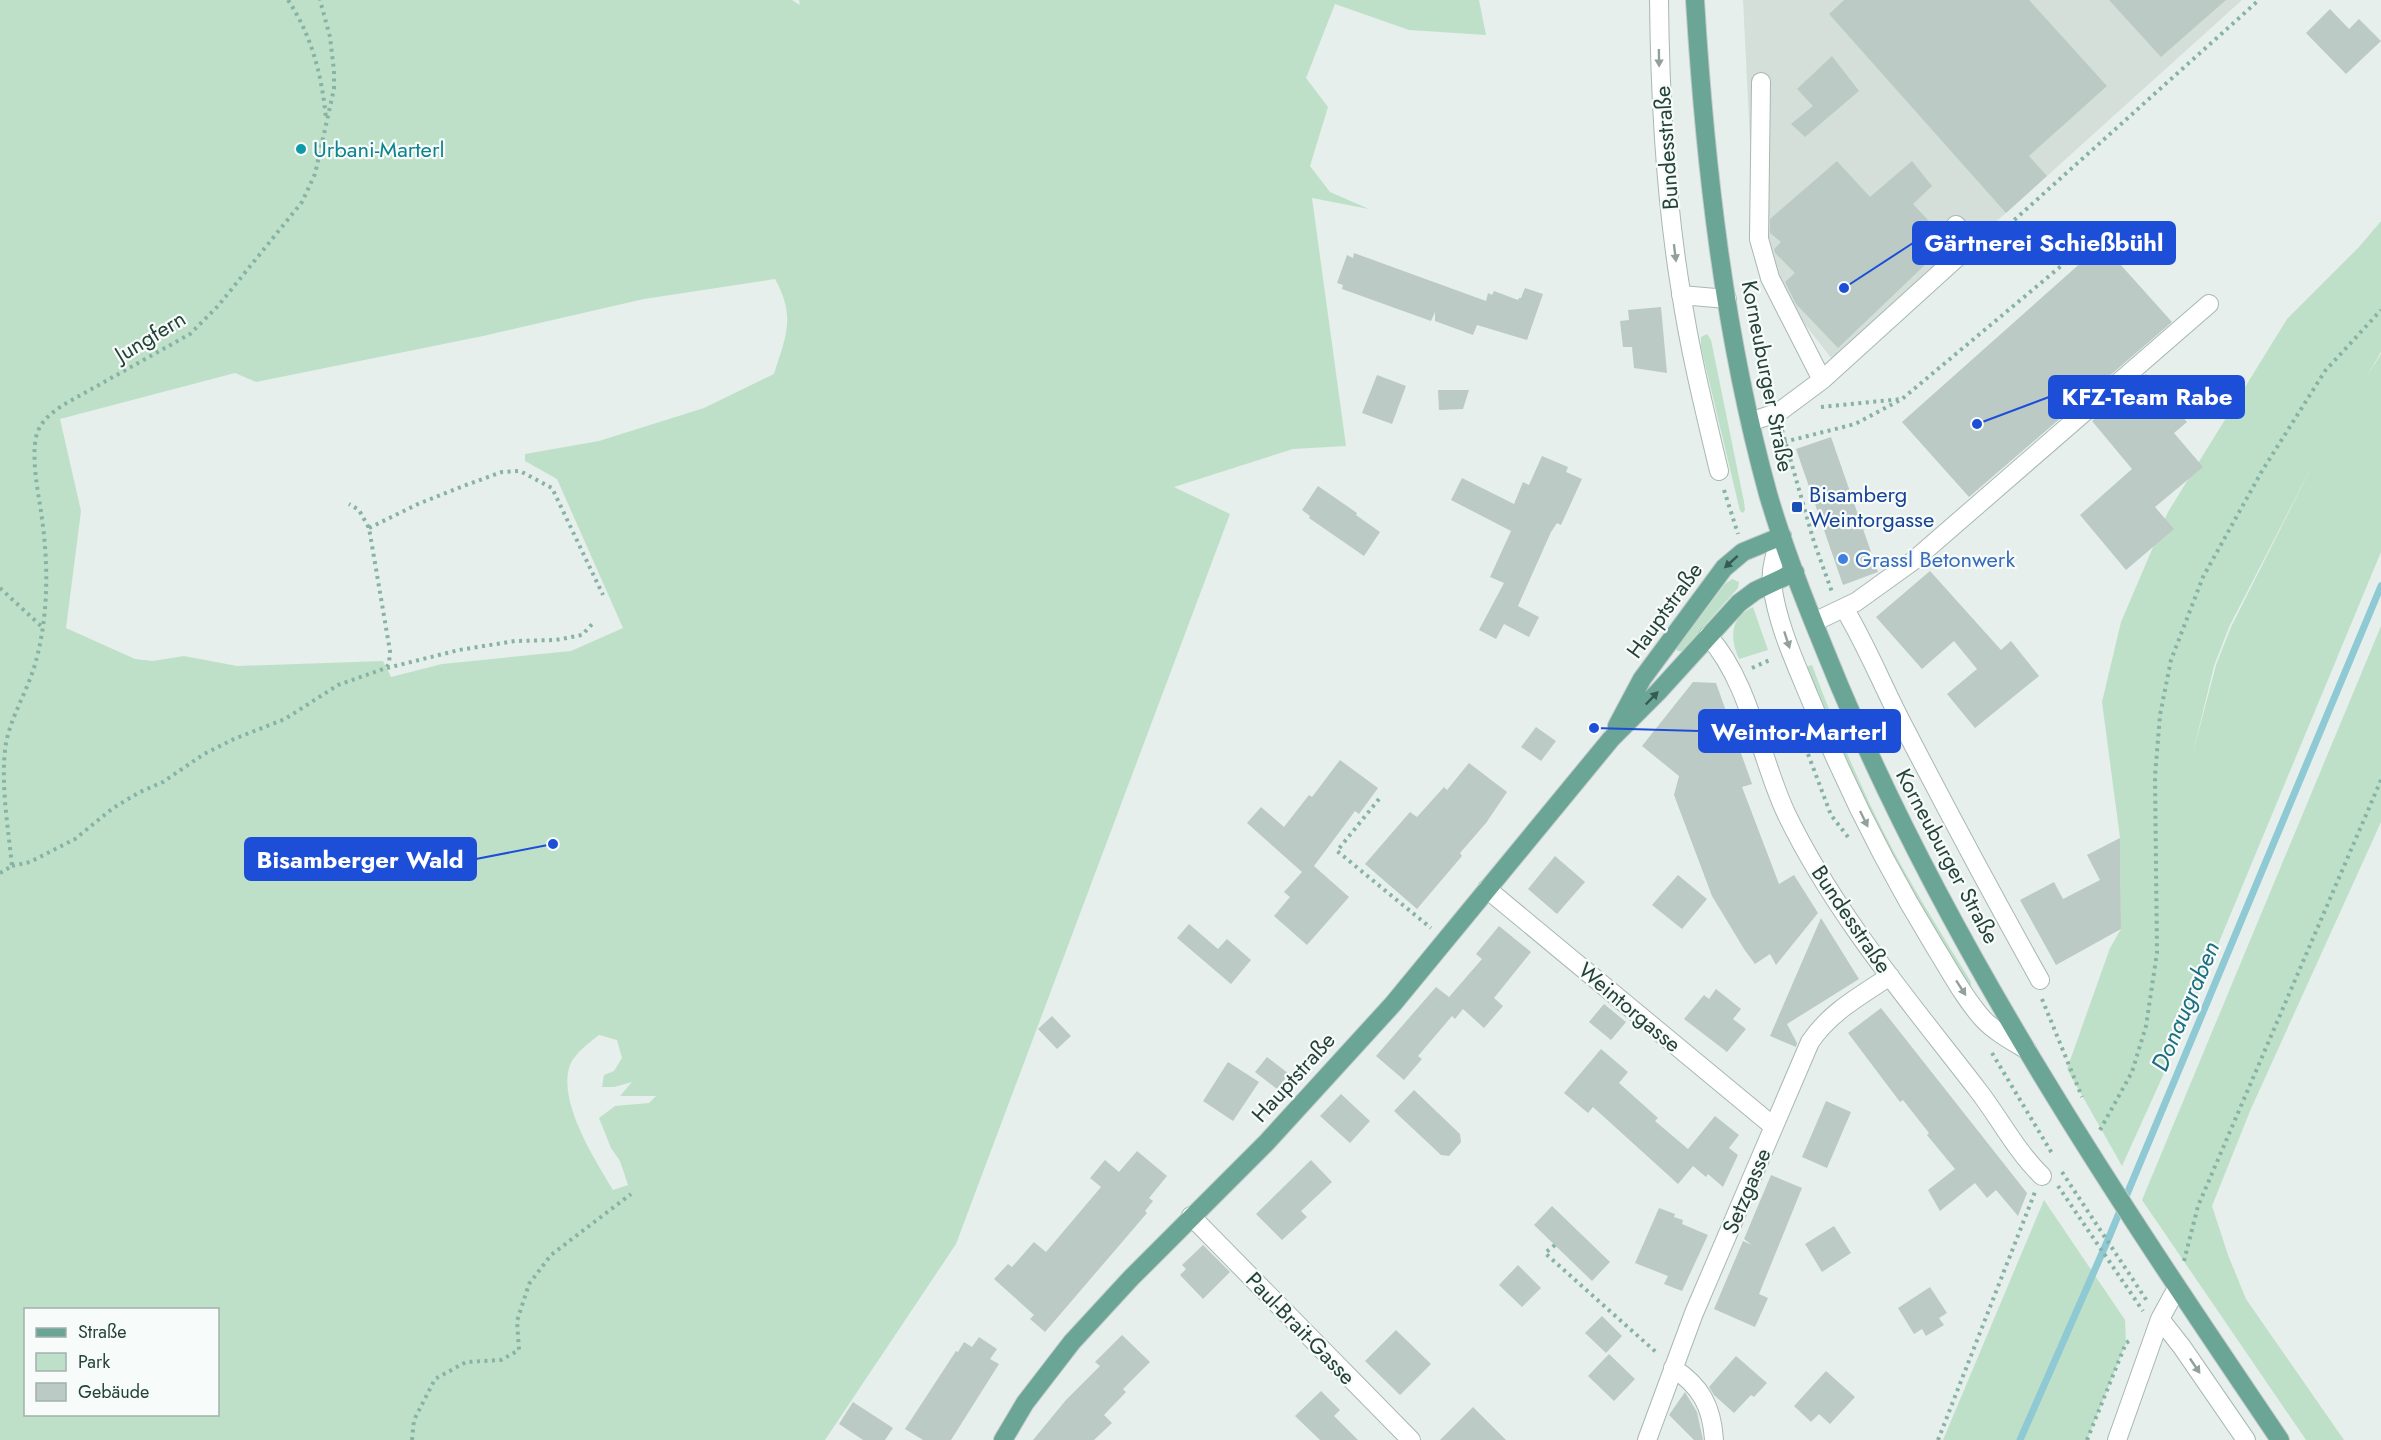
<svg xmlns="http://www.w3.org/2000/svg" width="2381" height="1440" font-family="Jost,sans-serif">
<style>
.built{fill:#d4dfda}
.green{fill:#bfe0c8;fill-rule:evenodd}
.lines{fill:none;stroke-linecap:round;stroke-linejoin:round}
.stream{stroke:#8ec9d4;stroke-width:7}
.building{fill:#bbcac4}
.minor-casing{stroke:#a8b8b2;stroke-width:20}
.major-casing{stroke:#c2cac8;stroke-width:20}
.path{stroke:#86b3a5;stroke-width:4;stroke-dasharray:3 4.5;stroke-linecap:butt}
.minor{stroke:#fff;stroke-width:18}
.major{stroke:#6aa596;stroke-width:18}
.oneway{fill:#92a09c}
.oneway2{fill:#365b51}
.culture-dot{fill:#0f9aa8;stroke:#f7fbf9;stroke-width:2}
.transit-dot{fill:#1a4fb4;stroke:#f7fbf9;stroke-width:2}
.shop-dot{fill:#3f7fe0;stroke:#f7fbf9;stroke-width:2}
.labels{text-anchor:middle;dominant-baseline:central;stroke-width:4.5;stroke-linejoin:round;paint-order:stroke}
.street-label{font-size:22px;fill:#24423a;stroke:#f7fbf9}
.culture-label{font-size:22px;fill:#0d838f;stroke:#f7fbf9;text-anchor:start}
.transit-label{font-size:22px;fill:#164399;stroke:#f7fbf9;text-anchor:start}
.shop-label{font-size:22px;fill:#366cbe;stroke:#f7fbf9;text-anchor:start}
.water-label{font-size:24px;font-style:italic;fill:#1c6f80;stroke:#f7fbf9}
.leader{fill:none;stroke:#1d4ed8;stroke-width:2}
.callout-dot{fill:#1d4ed8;stroke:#f7fbf9;stroke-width:2}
.callout{fill:#1d4ed8;stroke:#1d4ed8;stroke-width:2}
.callout-label{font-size:24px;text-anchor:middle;font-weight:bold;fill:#fff}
</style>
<rect width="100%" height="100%" fill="#e6efeb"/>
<path class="built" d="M1743,0H2242L2006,213L1832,359L1756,262Z"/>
<path class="green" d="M0,0H792L800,5L799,0H1479L1486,35L1409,30L1335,4L1306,78L1328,107L1310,166L1330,192L1369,209L1312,198L1346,446L1293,449L1174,487L1230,514L956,1244L825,1440H0ZM775,279C796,317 786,336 774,374L704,408L599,441L525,454V461L557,479L623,628L571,651L442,664L391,677L383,661L237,666L184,656L153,661L135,659L66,628L81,511L60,419L235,373L256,382L483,336L644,299ZM599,1035L617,1040L622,1058L614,1071L604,1075L602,1087H614L632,1082L620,1096H656L649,1103L615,1106L599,1118L611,1148L620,1161L628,1185L613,1190C595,1160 557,1101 570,1065C575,1053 589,1043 599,1035ZM26,1310H218V1414H26Z
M2381,221V352L2367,376L2381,354V552L2180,1036L2168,1030L2180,1038L2122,1166L2067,1069L2110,948L2121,929L2120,838L2102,702L2121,622L2168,512L2287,319L2359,247ZM2314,462L2231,627L2216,665L2193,753L2214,666L2229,627Z
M1707,334L1711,340L1744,502L1745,510L1743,513L1740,511L1701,347V337Z
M1732,579L1739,582L1738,588L1682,651H1677V648L1725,584Z
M1753,607L1768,650L1739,659C1730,639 1729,618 1753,607Z
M2381,626V822L2250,1111L2212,1206L2228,1255L2246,1299L2344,1440H2306L2142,1200Z
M1812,665C1836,729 1862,792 1894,852C1918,897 1945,939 1971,982V985L1969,986L1918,904L1862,798L1805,667Z
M2044,1200L2125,1320L2126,1343L2087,1440H1943Z"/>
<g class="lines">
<path class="stream" d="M2020,1440L2107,1242L2381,586"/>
</g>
<path class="building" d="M1844,0H2029L2107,86L2029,156L2047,176L2006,213L1829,14Z
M2109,0H2226L2161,57Z
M2330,9L2349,29L2359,19L2381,41L2346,74L2306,33Z
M1832,56L1859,91L1805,137L1791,124L1813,106L1797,89Z
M1837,161L1870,197L1912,161L1932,186L1913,204L1945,238L1924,256L1929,261L1838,348L1796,304L1785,282L1795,273L1775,253L1774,249L1781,242L1770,233V219Z
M2102,244L2172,322L1969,497L1902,422Z
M1354,253L1486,301L1488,293L1492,295L1494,291L1518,300L1519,298H1521L1525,288L1543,294L1527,340L1477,325L1473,335L1435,321V312L1431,321L1342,289L1343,285L1337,283L1347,255L1353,258Z
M1661,307L1667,373L1634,368L1632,347H1623L1620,321L1629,320L1628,310Z
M2146,374L2187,422L2174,433L2203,467L2155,507L2174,529L2126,570L2080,515L2132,469L2092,421Z
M1377,375L1406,386L1392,424L1362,413Z
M1438,390H1469L1463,409L1439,410Z
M1831,437L1878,572L1843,585L1796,449Z
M1542,456L1568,467L1566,472L1582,479L1561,525L1557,523L1551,532L1518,606L1539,617L1529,637L1504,624L1496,639L1479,630L1504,583L1490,577L1511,531L1451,500L1462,478L1514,504L1523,482L1529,485Z
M1318,486L1357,513L1356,515L1380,532L1364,556L1309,518L1310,516L1302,510Z
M1930,571L2001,650L2011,641L2039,676L1975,728L1947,694L1977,669L1954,641L1922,669L1876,617Z
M1693,682L1716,683L1752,784L1742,787L1779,884L1794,875L1818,913L1776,965L1770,954L1755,964L1744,949L1712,896L1674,795L1679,776L1642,746Z
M1536,727L1556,741L1541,761L1521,747Z
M1340,760L1378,788L1359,814L1355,811L1314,866L1349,897L1307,945L1274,916L1290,897L1284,892L1302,872L1247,823L1261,807L1284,827L1309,795L1312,797Z
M1469,763L1507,792L1486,823L1460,853L1462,856L1417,909L1365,864L1410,812L1417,817L1444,787L1447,790Z
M2120,838L2121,929L2056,965L2020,900L2054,882L2063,899L2100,880L2087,855Z
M1555,856L1585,882L1557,914L1528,889Z
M1678,875L1707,899L1682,929L1652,905Z
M1821,918L1859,979L1787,1024L1797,1043L1796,1047L1770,1036Z
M1189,924L1218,949L1227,939L1251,960L1231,984L1177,938Z
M1499,926L1531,952L1494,998L1503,1006L1484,1028L1463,1009L1455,1019L1452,1016L1418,1056L1422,1059L1404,1080L1376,1056L1436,987L1449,997L1482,959L1476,954Z
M1716,989L1741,1009L1733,1019L1746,1029L1727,1052L1684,1019L1704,995L1709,999Z
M1604,1004L1626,1022L1611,1040L1589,1022Z
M1881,1008L2027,1193L2018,1216L1996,1190L1987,1198L1975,1183L1940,1211L1928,1190L1955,1169L1927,1135L1929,1133L1903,1100L1900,1102L1848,1033Z
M1052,1016L1071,1036L1057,1049L1038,1029Z
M1601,1049L1628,1072L1619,1083L1658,1118L1655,1121L1688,1149L1715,1116L1739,1135L1729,1148L1738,1155L1723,1187L1708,1174L1706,1177L1693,1166L1678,1184L1593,1107L1588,1113L1564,1093Z
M1267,1057L1289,1074L1277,1089L1255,1072Z
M1228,1062L1259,1082L1233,1121L1203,1101Z
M1414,1090L1460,1134L1461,1142L1449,1156L1441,1155L1394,1111Z
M1341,1094L1370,1121L1350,1143L1320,1116Z
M1826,1101L1851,1112L1827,1168L1802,1157Z
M1137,1151L1167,1176L1149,1198L1153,1201L1145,1211L1147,1213L1045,1332L1030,1319L1034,1315L994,1279L1008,1264L1012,1267L1034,1242L1046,1252L1101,1187L1090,1178L1105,1160L1119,1172Z
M1311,1160L1332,1182L1301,1211L1307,1217L1282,1240L1256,1214Z
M1771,1175L1802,1188L1759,1294L1768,1298L1755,1327L1714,1309L1743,1241L1752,1245L1744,1239Z
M1552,1206L1610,1262L1592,1281L1534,1225Z
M1659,1208L1675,1214L1674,1217L1683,1220L1682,1224L1708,1235L1682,1291L1664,1284L1668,1276L1635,1263Z
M1834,1226L1851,1253L1822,1272L1805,1244Z
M1203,1245L1230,1272L1203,1299L1180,1275L1186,1269L1182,1265Z
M1518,1265L1541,1288L1522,1307L1499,1285Z
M1930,1287L1947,1313L1939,1318L1944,1325L1926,1336L1922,1329L1914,1334L1898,1308Z
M1602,1316L1622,1336L1606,1353L1585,1333Z
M1396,1330L1431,1364L1400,1395L1365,1361Z
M1122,1335L1150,1362L1123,1389L1126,1392L1104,1415L1112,1423L1094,1440H1033L1066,1400L1100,1366L1095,1362Z
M979,1337L997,1349L990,1359L999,1364L951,1440H923L905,1429L956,1351L958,1352L964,1342L972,1347Z
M1609,1354L1635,1379L1614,1401L1588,1376Z
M1736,1356L1767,1383L1754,1397L1751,1395L1734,1413L1714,1395L1709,1387Z
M1826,1371L1855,1397L1830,1424L1819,1414L1811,1422L1794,1406Z
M1321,1391L1340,1410L1334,1416L1358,1440H1320L1295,1416Z
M1685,1392L1697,1412L1703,1440H1694L1669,1415Z
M853,1402L893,1428L885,1440H863L839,1424Z
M1473,1407L1506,1440H1440Z"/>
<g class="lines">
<defs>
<path id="minor" d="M1659,0C1660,98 1665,196 1681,292C1690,352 1705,412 1719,471
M1761,82L1759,239L1770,278L1822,380
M1681,295L1727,299
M1750,422L1779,412L1822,380L1972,244L1956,225
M1782,536C1776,551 1770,568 1772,584C1777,623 1794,660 1809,696C1844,783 1886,867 1935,947C1950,971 1964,998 1983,1019C1995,1032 2012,1041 2027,1050
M1844,608C1867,646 1883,687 1904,727C1948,812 1993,896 2040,980
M1814,622L1856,602L1913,561L2209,304
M1708,636C1750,682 1760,758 1786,813C1834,913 1910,1002 1977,1089C1999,1117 2016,1151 2042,1176
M1487,889L1773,1126
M1191,1216L1411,1440
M2160,1319L2182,1347L2246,1440
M1673,1368C1701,1386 1712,1407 1714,1440
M1647,1440L1694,1313L1810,1042C1830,1012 1860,996 1890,976
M2117,1440L2160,1319L2177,1288"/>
<path id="major" d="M1695,0C1705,165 1724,334 1768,494C1787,559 1814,624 1840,687C1953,956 2117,1199 2280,1440
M1617,726L1642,679L1724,568L1743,552L1782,536
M1003,1440L1025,1403L1072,1342L1131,1278L1267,1142L1393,1004L1611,739L1658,692L1739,603L1755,591L1795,572"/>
</defs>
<use href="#minor" class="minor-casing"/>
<use href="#major" class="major-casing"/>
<path class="path" d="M288,0C312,36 322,76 326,119
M1992,240L2259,0
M1821,407L1902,399
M1782,430L1814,542L1832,592
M1784,442L1855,424L1902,399L2109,226
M1724,490L1738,534
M369,528L418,504L466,485L502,472L520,471L552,488L603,595
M0,588L41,626
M387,668L459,650L515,641L556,640L582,635L594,622
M1752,668L1772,659
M1800,733L1831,815L1848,837
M1379,799L1337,851L1431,928
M12,866L30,862L75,839L113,808L140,792L163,782L204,754L234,739L285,719L338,685L386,668L389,664L390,651L369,528L359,510L349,504
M0,873L12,866C8,826 0,782 6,743C12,713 30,687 37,657C50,606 48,551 39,499C36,481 31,447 38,431C43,419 53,412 63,405L190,334L218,306L302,202L315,174L334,89V71L330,37L320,0
M2042,999L2082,1097
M1992,1053L2053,1155
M2100,1130L2132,1072L2146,1026L2157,953L2155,776L2160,715L2171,660L2203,577L2262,471L2325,371L2381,310
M2062,1172L2147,1301
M2058,1186L2143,1311
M1555,1245L1545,1253L1657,1353
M2184,1261L2198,1206L2381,780
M412,1440L414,1420L435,1379L466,1362L501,1360L519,1350L517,1321L529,1284L551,1255L631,1194
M1938,1440L2035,1192
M2087,1440L2126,1343L2131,1340"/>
<use href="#minor" class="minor"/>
<use href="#major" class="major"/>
</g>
<defs><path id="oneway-solid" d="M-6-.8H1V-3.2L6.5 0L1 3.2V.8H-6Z" transform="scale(1.5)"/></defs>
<g class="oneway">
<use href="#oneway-solid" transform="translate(1659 58) rotate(89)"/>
<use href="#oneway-solid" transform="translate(1675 253) rotate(83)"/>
<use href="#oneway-solid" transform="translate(1787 640) rotate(72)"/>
<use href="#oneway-solid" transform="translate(1864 819) rotate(64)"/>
<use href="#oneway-solid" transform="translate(1961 988) rotate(57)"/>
<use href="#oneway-solid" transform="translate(2195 1366) rotate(56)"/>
</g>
<g class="oneway2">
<use href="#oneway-solid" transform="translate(1731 562) rotate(138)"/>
<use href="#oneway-solid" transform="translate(1652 698) rotate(-46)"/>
</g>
<circle class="culture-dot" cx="301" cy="149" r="6"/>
<rect class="transit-dot" x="1791" y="501" width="12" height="12" rx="3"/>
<circle class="shop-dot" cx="1843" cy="559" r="6"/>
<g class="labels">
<g class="street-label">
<text transform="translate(1666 148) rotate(-94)">Bundesstraße</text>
<text transform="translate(150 336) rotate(-31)">Jungfern</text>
<text transform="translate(1768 376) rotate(79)">Korneuburger Straße</text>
<text transform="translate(1664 610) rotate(-54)">Hauptstraße</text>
<text transform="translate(1948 856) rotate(62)">Korneuburger Straße</text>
<text transform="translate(1852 919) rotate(56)">Bundesstraße</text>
<text transform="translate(1630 1007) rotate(40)">Weintorgasse</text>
<text transform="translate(1293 1077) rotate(-48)">Hauptstraße</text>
<text transform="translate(1746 1191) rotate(-67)">Setzgasse</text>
<text transform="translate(1301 1328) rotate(46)">Paul-Brait-Gasse</text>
</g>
<g class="culture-label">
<text x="313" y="149">Urbani-Marterl</text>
</g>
<g class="transit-label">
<text x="1809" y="494">Bisamberg<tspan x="1809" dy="25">Weintorgasse</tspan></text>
</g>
<g class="shop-label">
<text x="1855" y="559">Grassl Betonwerk</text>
</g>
<g class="water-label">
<text transform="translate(2185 1006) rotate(-67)">Donaugraben</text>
</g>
</g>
<path class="leader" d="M1844 288L1913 243M1977 424L2049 397M1594 728L1699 731M553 844L476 859"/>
<g class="callout-dot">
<circle cx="1844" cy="288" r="6"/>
<circle cx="1977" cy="424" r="6"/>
<circle cx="1594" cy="728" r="6"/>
<circle cx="553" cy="844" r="6"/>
</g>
<g class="callout">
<rect x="1913" y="222" width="262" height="42" rx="6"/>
<rect x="2049" y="376" width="195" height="42" rx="6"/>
<rect x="1699" y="710" width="201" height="42" rx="6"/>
<rect x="245" y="838" width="231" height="42" rx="6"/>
</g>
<g class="callout-label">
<text x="2044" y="251">Gärtnerei Schießbühl</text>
<text x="2147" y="405">KFZ-Team Rabe</text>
<text x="1799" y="740">Weintor-Marterl</text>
<text x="360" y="868">Bisamberger Wald</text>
</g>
<rect x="24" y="1308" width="195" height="108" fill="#f7fbf9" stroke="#a3b1ad" stroke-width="1.5"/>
<rect x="36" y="1328" width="30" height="9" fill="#6aa596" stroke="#a3b1ad" stroke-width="1.5"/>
<text x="78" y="1338" font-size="18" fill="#24423a">Straße</text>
<rect x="36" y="1353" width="30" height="18" fill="#bfe0c8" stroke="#a3b1ad" stroke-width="1.5"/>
<text x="78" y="1368" font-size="18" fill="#24423a">Park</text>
<rect x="36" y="1383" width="30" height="18" fill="#bbcac4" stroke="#a3b1ad" stroke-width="1.5"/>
<text x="78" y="1398" font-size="18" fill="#24423a">Gebäude</text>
</svg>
